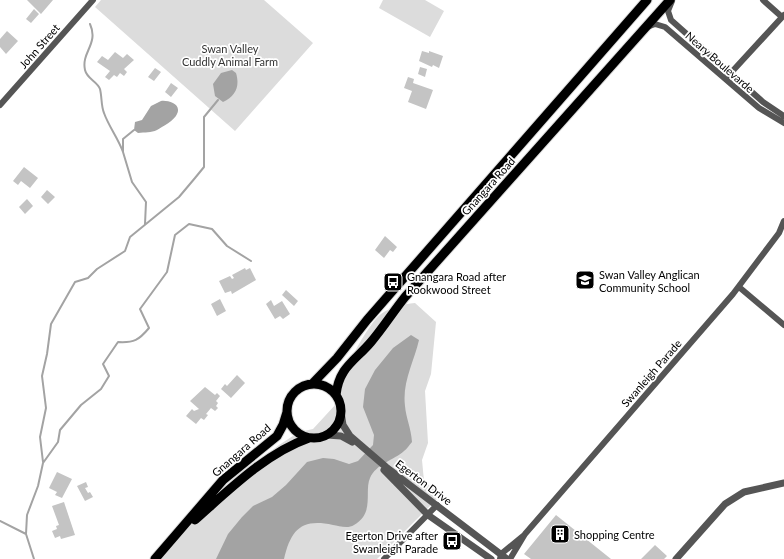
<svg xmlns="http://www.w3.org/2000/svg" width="784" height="559" font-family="Lato,sans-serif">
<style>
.green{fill:#dcdcdc}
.water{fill:#a3a3a3}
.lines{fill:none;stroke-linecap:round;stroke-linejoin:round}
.stream{stroke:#a3a3a3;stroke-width:2}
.building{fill:#c4c4c4}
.primary-casing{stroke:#dbdbdb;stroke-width:11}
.minor{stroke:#555;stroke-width:6}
.tertiary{stroke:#555;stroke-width:7}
.primary{stroke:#000;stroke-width:9}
.labels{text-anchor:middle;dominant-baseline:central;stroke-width:3.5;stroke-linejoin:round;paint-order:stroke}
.street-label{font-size:11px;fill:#000;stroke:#fff}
.park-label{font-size:11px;fill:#333;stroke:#fff}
.poi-label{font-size:11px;fill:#000;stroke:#fff;text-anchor:start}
</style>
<rect width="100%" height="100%" fill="#fff"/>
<path class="green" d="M101,0H264L313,43L235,131L95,7Z
M383,0H425L444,11L430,37L379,8Z
M415,303L436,322L431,374L425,391L428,443L422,460L424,481L441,495L377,559H159L187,527L223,491L279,445L299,432L313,429L336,404C336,401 335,397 336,395C339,379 368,323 381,314C391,307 403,304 415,303Z"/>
<path class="water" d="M232,70L236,73C240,86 236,96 223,102L215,96L213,84L221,73Z
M161,101C168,100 182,104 177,114C175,120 162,127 157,130C151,133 145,132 138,133L134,130L135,122L142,120L151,106Z
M411,335L419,340C414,362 402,382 405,406C406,418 411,428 412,442C409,445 407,449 404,451C394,460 376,464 370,478C364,492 375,513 354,525C348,529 339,526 333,525C301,518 291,530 284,559H216L228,534L242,517L253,506L272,497L286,485L307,462L323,458L334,459L349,464L358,461L373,445L374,435L363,407L365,389L375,370L393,348Z"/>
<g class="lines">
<path class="stream" d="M90,24C99,44 81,52 85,70C87,79 97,81 100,89C102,97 101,106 104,113C109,127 118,138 123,152
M134,130L123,139V152L132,182L146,202L145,224
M43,462L40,437L46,408L42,376L47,354L51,324L75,282L88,278L97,269L125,251L130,237L179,197L195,178L204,167V117L218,100
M0,521L26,534
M34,559L26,534L27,515L38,486L43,463L58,442L60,430L81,405L101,389L109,376L103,364L118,342C134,343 139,340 149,328L140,309L167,272L175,235L189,224L212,229L227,246L251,261"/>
</g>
<path class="building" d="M27,0H53L41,14Z
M34,9L39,14L31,23L26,19Z
M7,31L18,41L6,54L0,47V39Z
M422,51L429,53V51L443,56L439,68L433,65L432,67L419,61Z
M115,52L123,58L127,54L134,60L124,69L127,72L124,76L120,73L117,77L114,75L109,80L105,77L110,71L97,62L102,56L108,60Z
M420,67L427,69L425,77L418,74Z
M155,68L161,72L154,81L148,77Z
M408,77L414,79L413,83L433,90L426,109L408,102L412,91L404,88Z
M171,83L178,88L171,97L165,92Z
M24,167L38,178L30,188L21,181L18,185L13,181Z
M47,190L55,197L48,204L41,197Z
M27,199L33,206L25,214L19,207Z
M385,236L397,247L393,252L390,250L384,258L375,250Z
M245,268L246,270L250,268L256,280L232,294L231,291L225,293L219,281L230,276L232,279L234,278L232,275Z
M286,290L298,301L294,306L282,295Z
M220,299L226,311L217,316L211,304Z
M271,300L274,306L282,301L290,314L283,319L280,316L275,319L266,304Z
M237,375L245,383L231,398L221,389L225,384L227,386Z
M205,387L215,395L217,393L220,396L216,401L218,403L216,406L218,408L215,411L211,408L206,414L208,415L204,420L201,418L196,424L186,416L192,409L194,411L199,409L190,401Z
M57,472L72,479L62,498L55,495L57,492L49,488Z
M86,482L88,487L85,488L88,493L90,492L93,497L85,501L77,486Z
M64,502L75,535L61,539L60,536L55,538L52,531L57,529L56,526L59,525L52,506Z
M556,515L611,559H531L524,554Z
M655,545L667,556L664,559H641Z"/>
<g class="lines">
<defs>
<path id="primary" d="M312,384L337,358L367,320L647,0
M287 411a27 27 0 1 1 54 0a27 27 0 1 1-54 0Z
M336,395C339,367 355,361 371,342C383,328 393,312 405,297L670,0
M195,520C229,490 266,453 309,438
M155,559L223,480L277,436L283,425L287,412"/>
</defs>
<use href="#primary" class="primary-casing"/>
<path class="minor" d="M763,0L782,17
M672,1L668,11L671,20L763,102L784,116
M647,27L655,24L665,27L759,108L784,123
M728,76L784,15
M0,105L93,0
M739,287L784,325
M384,559L437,505
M500,559L501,554L523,536
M510,559L525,534L733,294L779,233L784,221"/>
<path class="tertiary" d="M341,412L343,425L350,436L386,467L507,559
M327,435L341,436L352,442
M384,470L428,515L491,559
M676,559L725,504L744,492L784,483"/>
<use href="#primary" class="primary"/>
</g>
<defs>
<symbol id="school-square" viewBox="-11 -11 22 22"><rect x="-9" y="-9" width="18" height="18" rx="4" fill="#000" stroke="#fff"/><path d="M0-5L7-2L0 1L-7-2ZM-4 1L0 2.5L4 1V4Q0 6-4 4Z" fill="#fff"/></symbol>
<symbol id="bus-square" viewBox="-11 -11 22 22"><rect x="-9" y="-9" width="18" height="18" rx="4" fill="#000" stroke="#fff"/><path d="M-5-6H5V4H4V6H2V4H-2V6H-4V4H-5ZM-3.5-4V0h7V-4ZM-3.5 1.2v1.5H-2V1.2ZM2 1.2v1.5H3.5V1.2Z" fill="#fff"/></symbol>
<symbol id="building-square" viewBox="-11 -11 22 22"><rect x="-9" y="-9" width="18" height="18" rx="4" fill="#000" stroke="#fff"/><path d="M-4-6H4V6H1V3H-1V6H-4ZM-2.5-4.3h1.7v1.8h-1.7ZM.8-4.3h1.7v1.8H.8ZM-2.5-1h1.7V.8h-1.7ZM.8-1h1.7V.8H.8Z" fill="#fff"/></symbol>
</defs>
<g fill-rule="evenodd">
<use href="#school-square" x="574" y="269" width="22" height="22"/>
<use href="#bus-square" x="382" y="271" width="22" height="22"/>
<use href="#building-square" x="549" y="523" width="22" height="22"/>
<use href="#bus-square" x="441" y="530" width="22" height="22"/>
</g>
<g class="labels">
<g class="street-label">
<text transform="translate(39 46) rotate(-49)">John Street</text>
<text transform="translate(720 62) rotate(41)">Neary Boulevarde</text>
<text transform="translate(488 186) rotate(-48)">Gnangara Road</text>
<text transform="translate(651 373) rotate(-49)">Swanleigh Parade</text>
<text transform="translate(241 450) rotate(-41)">Gnangara Road</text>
<text transform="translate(424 482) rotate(37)">Egerton Drive</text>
</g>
<g class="park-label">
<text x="230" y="48">Swan Valley<tspan x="230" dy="13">Cuddly Animal Farm</tspan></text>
</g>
<g class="poi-label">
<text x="599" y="274">Swan Valley Anglican<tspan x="599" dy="13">Community School</tspan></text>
<text x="407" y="276">Gnangara Road after<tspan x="407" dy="13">Rookwood Street</tspan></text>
<text x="574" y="534">Shopping Centre</text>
<text x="438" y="535" text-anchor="end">Egerton Drive after<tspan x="438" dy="13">Swanleigh Parade</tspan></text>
</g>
</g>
</svg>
